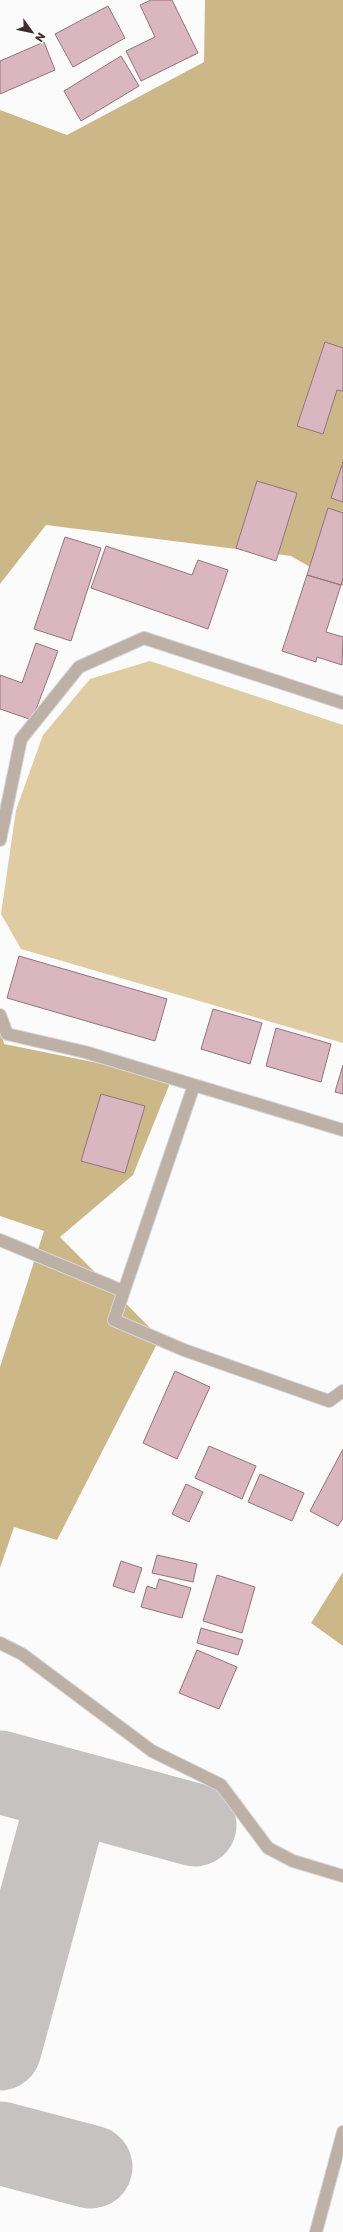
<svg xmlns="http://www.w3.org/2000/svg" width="343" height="2232" font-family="Poppins,sans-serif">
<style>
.green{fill:#dfcca3}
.forest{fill:#ccb788}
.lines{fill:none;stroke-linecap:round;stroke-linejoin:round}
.taxiway{stroke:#c6c2c1;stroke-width:83}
.building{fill:#d9b6c0;stroke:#94737d}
.lane-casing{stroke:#d8d6d6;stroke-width:14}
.street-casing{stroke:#d8d6d6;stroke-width:14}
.lane{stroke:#bcb0a7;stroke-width:12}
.street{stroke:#bcb0a7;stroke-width:12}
</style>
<rect width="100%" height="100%" fill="#fbfbfb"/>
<path class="green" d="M150,661L343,725V1043L21,949L1,914L16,810L43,735L90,679Z"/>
<path class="forest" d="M205,0H343V586L291,556L46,525L0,584V110L67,135L204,62Z
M0,1026L4,1044L172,1078L133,1175L60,1237L160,1338L57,1540L14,1527L0,1568V1367L44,1231L0,1216Z
M343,1572V1646L311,1623Z"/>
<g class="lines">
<path class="taxiway" d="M0,1772L195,1825
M0,2049L70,1791
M0,2143L91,2167"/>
</g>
<path class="building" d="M151,0H172L198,53L141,81L126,51L155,37L140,5Z
M108,6L125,38L73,67L55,34Z
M44,42L55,70L0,94V61Z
M121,56L139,86L81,121L64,91Z
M325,342L343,348V391L337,390L323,434L297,426Z
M343,462V502L331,498Z
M257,481L297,493L276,561L236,548Z
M328,508L343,513V578L341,585L307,575Z
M65,537L101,548L71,641L34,629Z
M106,546L192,575L198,560L228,570L208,629L91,588Z
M307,575L341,585L326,632L343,637L342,665L317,657L316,662L282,651Z
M36,643L58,651L32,720L0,709V675L22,683Z
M19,956L167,999L155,1041L7,998Z
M213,1009L262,1023L250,1064L201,1049Z
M276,1028L331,1044L321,1082L266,1066Z
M343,1065V1094L335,1092Z
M101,1094L145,1106L125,1173L81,1161Z
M175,1371L210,1387L177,1459L143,1443Z
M209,1446L256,1466L242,1499L195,1478Z
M343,1449V1518L338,1526L310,1511Z
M260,1474L304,1493L292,1521L248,1502Z
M186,1484L203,1492L189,1522L172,1514Z
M157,1555L197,1564L193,1582L152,1573Z
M121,1561L142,1568L134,1593L113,1586Z
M217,1575L255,1587L242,1633L203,1621Z
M159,1579L191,1588L182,1618L141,1607L147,1586L156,1589Z
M201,1628L243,1640L238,1655L197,1643Z
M197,1650L237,1667L219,1709L179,1693Z"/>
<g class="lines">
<defs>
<path id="lane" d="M0,1643L22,1654L152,1751L221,1785L268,1848L293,1861L343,1876
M316,2232L343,2132"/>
<path id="street" d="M0,840L21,739L79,667L144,638L343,703
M0,1015L7,1034L85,1052L343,1130
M194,1085L114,1320L184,1350L329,1401L343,1391
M0,1240L123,1291"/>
</defs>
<use href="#lane" class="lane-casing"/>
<use href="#street" class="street-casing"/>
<use href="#lane" class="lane"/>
<use href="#street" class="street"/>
</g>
<g transform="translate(32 32) rotate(123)" stroke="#fbfbfb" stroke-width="3" paint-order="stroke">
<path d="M0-3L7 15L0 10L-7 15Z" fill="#3b2d2b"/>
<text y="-6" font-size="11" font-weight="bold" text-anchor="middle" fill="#3b2d2b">N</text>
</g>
</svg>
